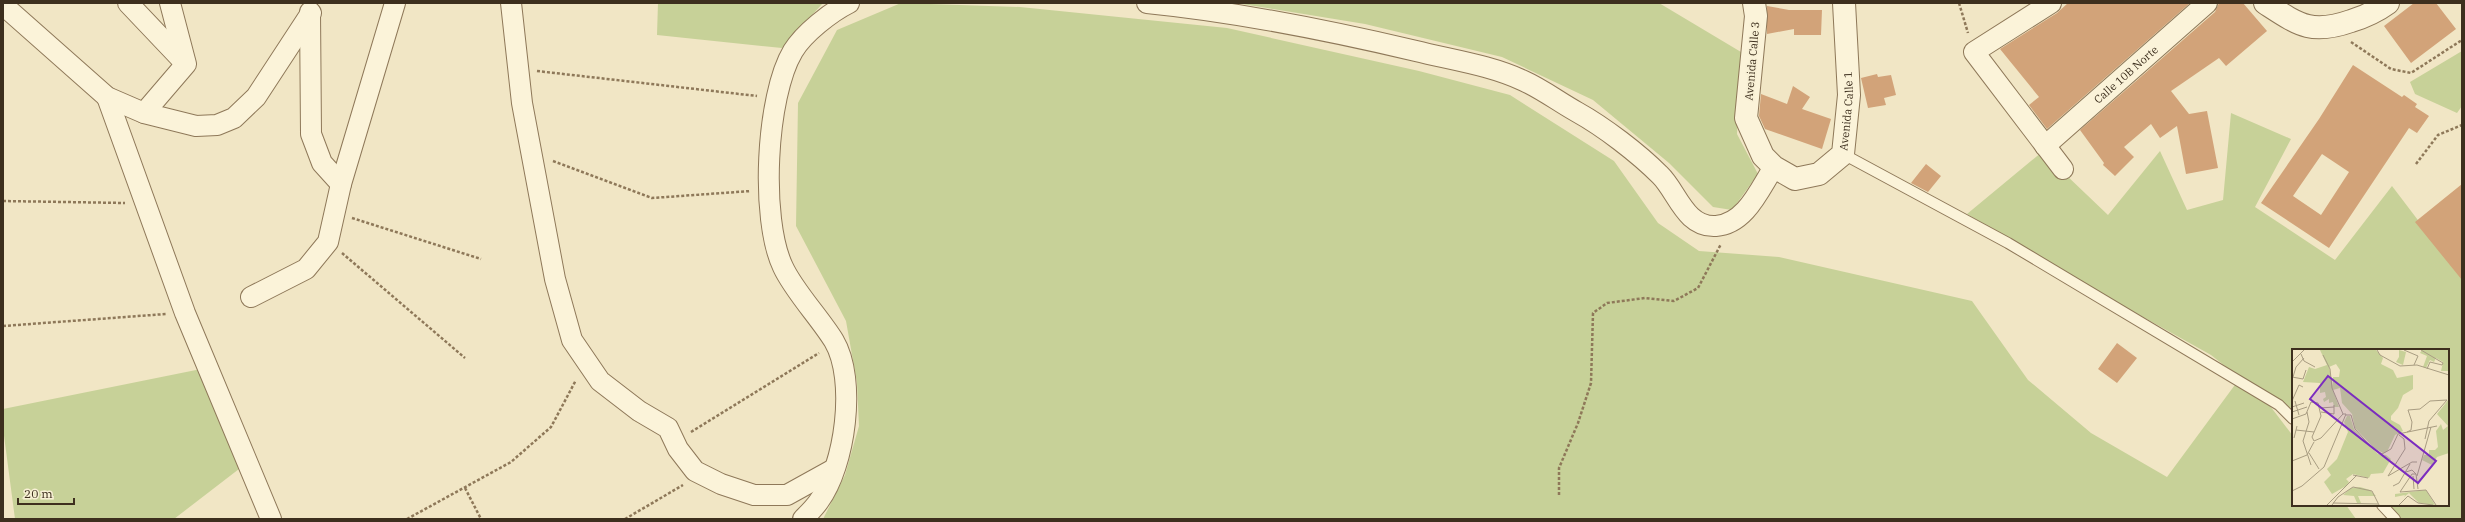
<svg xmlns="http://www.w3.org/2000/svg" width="2465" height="522" font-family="'IBM Plex Serif',serif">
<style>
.green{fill:#c7d198}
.building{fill:#d2a379;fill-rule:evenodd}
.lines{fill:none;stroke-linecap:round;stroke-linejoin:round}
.service-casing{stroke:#8e7859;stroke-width:12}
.minor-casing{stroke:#8e7859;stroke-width:22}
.tertiary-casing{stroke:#8e7859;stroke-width:24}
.path{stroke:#8e7859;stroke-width:2.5;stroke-dasharray:3 2;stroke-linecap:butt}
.service{stroke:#fbf3d9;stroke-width:10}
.minor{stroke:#fbf3d9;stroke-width:20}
.tertiary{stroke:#fbf3d9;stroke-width:22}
.labels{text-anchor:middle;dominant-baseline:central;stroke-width:3.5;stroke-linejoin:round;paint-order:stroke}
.street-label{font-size:11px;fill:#3d2f1e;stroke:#f8f0d5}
.inset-road{fill:none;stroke:#a99d82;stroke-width:1}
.view{fill:#7b2cbf;fill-opacity:0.15;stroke:#7b2cbf;stroke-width:2}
.inset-edge{fill:none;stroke:#3d2f1e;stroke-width:2}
</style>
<rect width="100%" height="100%" fill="#f1e6c5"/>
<path class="green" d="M658,3H823L782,48L657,35Z
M901,3L1020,7L1227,28L1419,71L1510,95L1614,161L1658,223L1699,251L1779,257L1972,301L2028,380L2091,433L2167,477L2240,378L2211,355L2093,289L1967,214L2042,152L2108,215L2160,151L2187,210L2223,200L2231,113L2291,139L2255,207L2335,260L2392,186L2462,278V519H2392L2378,505H2448V350H2293V421L2264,398L2293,436V505H2346L2356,519H823L845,475L859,426L857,383L846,321L796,226L798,103L837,30Z
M1236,3H1659L1741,52L1737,134L1758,174L1732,210L1713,207L1669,163L1593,100L1502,57L1365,24Z
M2462,51V106L2457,113L2415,94L2410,82Z
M201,369L239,469L174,519H15L3,428V409Z"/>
<path class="building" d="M2068,3H2190L2047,129L2029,105L2039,97L2000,49L2057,13Z
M2219,3H2243L2267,31L2226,66L2219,58L2171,91L2189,114L2207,111L2218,168L2186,174L2177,126L2160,138L2151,124L2124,147L2134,157L2115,176L2103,165L2104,163L2080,130L2215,12Z
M2414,3H2436L2456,29L2411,63L2384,26Z
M1767,6L1789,10H1822L1821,35H1794V29L1767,34Z
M2353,65L2402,97L2404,95L2417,104L2415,107L2429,116L2417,133L2409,128L2329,248L2261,203L2319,119ZM2322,154L2349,172L2321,215L2293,196Z
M1877,74L1878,77L1891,75L1896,95L1884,98L1886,105L1868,108L1861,78Z
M1793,86L1810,97L1802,109L1831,119L1822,149L1765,129L1759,116L1761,94L1787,104Z
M1926,164L1941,176L1928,192L1911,183Z
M2462,184V280L2415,222Z
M2117,343L2137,358L2117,383L2098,369Z"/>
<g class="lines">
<defs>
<path id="service" d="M1843,154L2008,243L2279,405L2293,419
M2382,505L2395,519"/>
<g id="minor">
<path d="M128,3L184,62"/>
<path d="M511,3L522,103L555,279L572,340L600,381L639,411L668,428L678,449L695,471L721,484L754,495H787L834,469"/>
<path d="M1147,3C1238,12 1327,30 1416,51C1452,60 1490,65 1524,81C1542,89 1559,102 1577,112C1604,127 1638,153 1660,175C1677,191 1685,228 1716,226C1746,224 1760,188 1774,167"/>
<path d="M2051,3L1974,52L2063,169"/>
<path d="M3,5L107,97L144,113L196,126L217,125L234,118L256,97L311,13"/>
<path d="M310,12L311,134L322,163L341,184"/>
<path d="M107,97L185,313L271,519"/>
<path d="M144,113L186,64L170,3"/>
<path id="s1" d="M2045,146L2207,3"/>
<path d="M251,297L306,269L328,242L341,184L395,3"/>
<path d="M803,519C809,513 815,507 819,501C845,466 857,380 834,341C820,318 794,291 783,267C760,219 766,96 793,51C804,33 831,12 849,3"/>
</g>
<g id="tertiary">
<path id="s2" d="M1754,3L1756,16L1746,118L1763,156L1774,167L1795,179L1819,174L1843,154L1849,95L1844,3"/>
<path d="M2265,3C2299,25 2311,35 2351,21C2364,17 2377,11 2388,3"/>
</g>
</defs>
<use href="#service" class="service-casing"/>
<use href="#minor" class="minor-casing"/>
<use href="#tertiary" class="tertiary-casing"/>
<path class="path" d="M1959,3L1968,33
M2351,42L2391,69L2411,73L2462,40
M537,71L757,96
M553,161L652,198L751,191
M2416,164L2438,135L2462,125
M3,201L125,203
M352,218L481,259
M342,253L465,358
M3,326L166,314
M691,432L819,353
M465,488L481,519
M1559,495V468L1578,423L1591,383L1593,313L1607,303L1645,298L1674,301L1698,288L1721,244
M407,519L511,462L551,427L576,380
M625,519L683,485"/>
<use href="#service" class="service"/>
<use href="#minor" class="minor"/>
<use href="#tertiary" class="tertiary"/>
</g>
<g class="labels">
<g class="street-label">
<text transform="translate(1752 61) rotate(-85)">Avenida Calle 3</text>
<text stroke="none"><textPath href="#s1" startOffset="108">Calle 10B Norte</textPath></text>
<text stroke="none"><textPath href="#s2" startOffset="296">Avenida Calle 1</textPath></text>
</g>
</g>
<g transform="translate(2292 349)">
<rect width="157" height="157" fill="#f1e6c5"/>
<path d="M28,1H84L91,9L89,15L101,21L105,29L121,26V40L111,46L106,59L99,67V71L108,76L111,82L103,86L95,103L91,104L82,99L63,79L60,65L50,54L48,39L41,41L47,58H42L41,53L37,54V50L32,53L31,50L34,48L33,43L28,44V34L11,33L17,18L23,20L35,16ZM44,15L48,21L47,28H41V37L37,18ZM107,1L114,3L111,16L104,13L107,8ZM130,1H157V22H149L151,13L144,9L142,13L138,11L134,19L131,18L135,7L128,4ZM157,50V104L145,108L140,116L130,111L132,106H137V101H143L146,98L144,82L149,75L151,81L156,77L145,65ZM55,67H58L62,80L75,95L86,105L94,106L99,110L91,124L79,125L77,129L61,125L54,130L57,133L54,137L40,145L32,133L39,126L35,120L45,110L56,83L52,73ZM68,138L78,141L84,147H66L69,154H65L62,147L51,146L59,139ZM134,141L143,156L127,154L117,144L112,148L113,146L103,148V145Z" fill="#c7d198" fill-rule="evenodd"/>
<path class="inset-road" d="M85,1L88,6L108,17L125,16L157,26M112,1L126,7L122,16M129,1L151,14L150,16L138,13L135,20M9,5L12,12L23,18M31,6L38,20L40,39L51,65M0,13L12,1M0,28L11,30L14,21M1,28L4,18L12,9M0,52L7,36L11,38M3,52L7,66M0,58L12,54M28,59L42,58M0,63L15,58M29,63L42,65V56M54,66H59L63,80L80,99L90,105L99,100L106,85L145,77M0,70L14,65L19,53L26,54L29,67L20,88L22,92M4,81L22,83M115,83L119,81L120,73L116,61L128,60L138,52L155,51M2,89L5,77M133,90L137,72L155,51M11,92L17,73L15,63M11,92L19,116M17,104L27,120M0,112L15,106L22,93M114,123L120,121L124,125L126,140M61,126L76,129M96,127L113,100L112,90L107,86M96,127L120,113H125M121,127L122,140M125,127L139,78M101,137L107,134L118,115M0,142L10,137L32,118L54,65H51L29,89L22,92M108,143L134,141L144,156M108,143L120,125H124M41,154L86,155M35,156L65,126M40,156L46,148L61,138L80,142L87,156M107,156L116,147L126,154L141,156"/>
<path class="view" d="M36,27L144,112L126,134L18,50Z"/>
<rect width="157" height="157" class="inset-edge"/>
</g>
<rect width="2465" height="522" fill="none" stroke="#3d2f1e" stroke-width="8"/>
<path d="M18 498v6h56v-6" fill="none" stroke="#3d2f1e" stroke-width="2"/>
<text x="24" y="498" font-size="12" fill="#3d2f1e" stroke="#f8f0d5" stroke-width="3" paint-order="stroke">20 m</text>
</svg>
